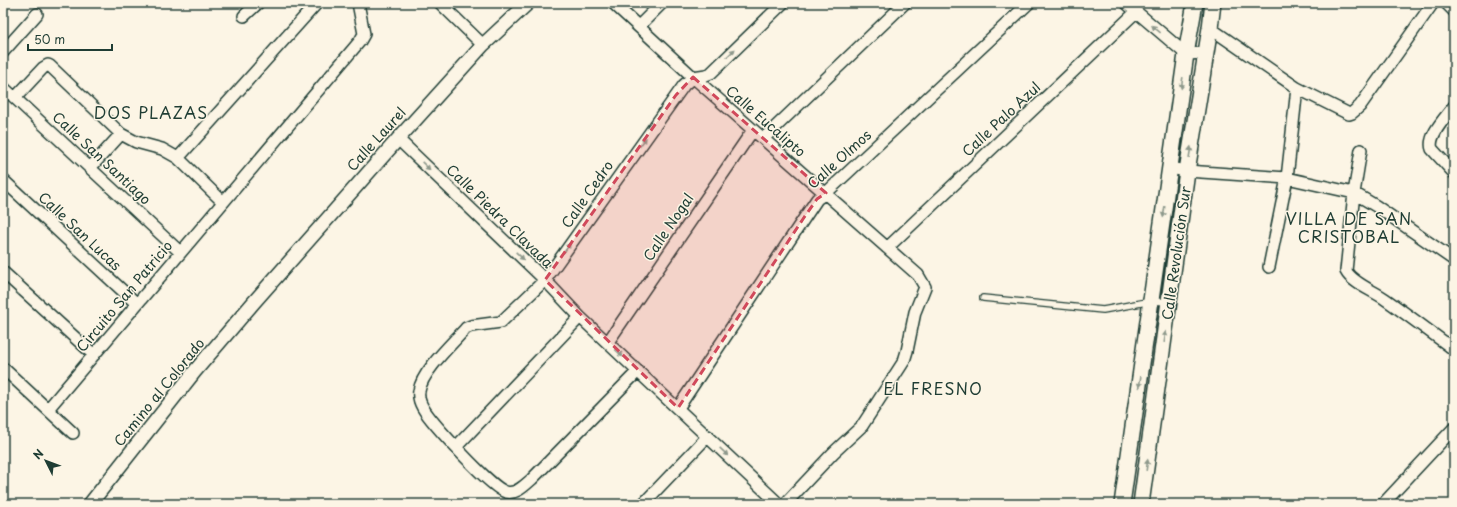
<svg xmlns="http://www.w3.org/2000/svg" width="1457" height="507" font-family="'Playpen Sans',sans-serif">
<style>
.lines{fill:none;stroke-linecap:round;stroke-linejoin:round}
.service-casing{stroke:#1f3d34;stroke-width:8}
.minor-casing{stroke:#1f3d34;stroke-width:14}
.tertiary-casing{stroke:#1f3d34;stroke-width:16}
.secondary-casing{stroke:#1f3d34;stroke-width:18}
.service{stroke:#fcf5e5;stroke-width:5.5}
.minor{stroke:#fcf5e5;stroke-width:11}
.tertiary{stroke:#fcf5e5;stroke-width:13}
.secondary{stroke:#fcf5e5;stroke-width:15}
.oneway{fill:#8e998c}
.marked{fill:#d1495b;fill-opacity:0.2;stroke:#d1495b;stroke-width:3;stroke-dasharray:8 5;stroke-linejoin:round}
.labels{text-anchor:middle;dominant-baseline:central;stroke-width:3;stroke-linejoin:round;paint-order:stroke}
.street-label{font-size:14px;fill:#1f3d34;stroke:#fcf5e5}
.quarter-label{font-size:16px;letter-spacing:1px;fill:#1f3d34;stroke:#fcf5e5}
</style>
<rect width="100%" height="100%" fill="#fcf5e5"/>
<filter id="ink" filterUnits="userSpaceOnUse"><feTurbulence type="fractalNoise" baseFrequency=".025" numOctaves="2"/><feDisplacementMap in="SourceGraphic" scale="8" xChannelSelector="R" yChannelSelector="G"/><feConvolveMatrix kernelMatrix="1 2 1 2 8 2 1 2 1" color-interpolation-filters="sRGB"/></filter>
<g filter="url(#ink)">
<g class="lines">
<defs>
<path id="service" d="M983,298L1103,310L1152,301L1168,302"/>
<path id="minor" d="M440,3L483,45
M613,3L693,77L918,275L925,287L915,312L907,351L904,361L862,426L833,453L785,504
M1126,3L1186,54L1206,53
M1446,3L1454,11
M244,16L258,3
M639,26L662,3
M1210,28L1297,88L1349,114L1352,113L1360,106L1433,3
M3,52L37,14
M3,87L180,252
M15,98L43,68L48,65L50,66L121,134L136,142L162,149L178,158L223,202
M1454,106C1446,117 1427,136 1432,149L1454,173
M764,138L905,3
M398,139L545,280L580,317L779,504
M1361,150L1354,193L1346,271C1352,283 1374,291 1385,299C1408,315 1430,332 1452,348
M178,158L317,3
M90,168L121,134
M1170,168L1187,171L1287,178L1354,193L1376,206L1454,260
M3,180L137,304
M887,248L1136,12
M1269,267L1287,178L1297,88
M3,272L94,355
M608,342L753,130
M3,368L73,433
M638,371L532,479C525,485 516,495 506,492C492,489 431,422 423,408C420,403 418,397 419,391C422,371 453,343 466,328L471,326L501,322L545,280L684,85L693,77L706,75L711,73L783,3
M678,408L817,199L826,193L1029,3
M48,409L360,41L364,34L358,3
M456,447L580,317
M643,504L708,436
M1383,504L1454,428"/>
<path id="tertiary" d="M90,504L195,371L254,302L398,139L483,45L528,3"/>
<path id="secondary" d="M1122,504L1186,54L1195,3
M1141,504L1187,171L1210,28L1213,3"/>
</defs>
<use href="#service" class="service-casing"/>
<use href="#minor" class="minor-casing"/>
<use href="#tertiary" class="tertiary-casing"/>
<use href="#secondary" class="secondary-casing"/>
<use href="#service" class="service"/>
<use href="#minor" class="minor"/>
<use href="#tertiary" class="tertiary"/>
<use href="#secondary" class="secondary"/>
</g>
<defs><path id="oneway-solid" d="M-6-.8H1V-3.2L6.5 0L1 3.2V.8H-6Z"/></defs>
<g class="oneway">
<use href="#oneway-solid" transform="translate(1156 29) rotate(-140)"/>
<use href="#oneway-solid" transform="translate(731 53) rotate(-44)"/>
<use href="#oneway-solid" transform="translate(1182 83) rotate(98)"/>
<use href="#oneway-solid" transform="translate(643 142) rotate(-55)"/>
<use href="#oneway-solid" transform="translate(1190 152) rotate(-81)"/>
<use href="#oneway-solid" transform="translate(426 166) rotate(44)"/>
<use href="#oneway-solid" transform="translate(1164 212) rotate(98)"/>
<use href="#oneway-solid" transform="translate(567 248) rotate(-55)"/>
<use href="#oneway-solid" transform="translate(520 256) rotate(44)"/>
<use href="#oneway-solid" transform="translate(1165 337) rotate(-82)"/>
<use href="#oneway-solid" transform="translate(619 353) rotate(43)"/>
<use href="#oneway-solid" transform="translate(1140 382) rotate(98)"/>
<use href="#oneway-solid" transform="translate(724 452) rotate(44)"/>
<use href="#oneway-solid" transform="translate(1147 465) rotate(-82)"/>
</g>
</g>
<path class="marked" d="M693,77L826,193L817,199L803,219L678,408L545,280L676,95Z"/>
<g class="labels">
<g class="street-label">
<text transform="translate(1001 119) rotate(-43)">Calle Palo Azul</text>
<text transform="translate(766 121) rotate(41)">Calle Eucalipto</text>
<text transform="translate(376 139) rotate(-48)">Calle Laurel</text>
<text transform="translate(102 158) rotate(43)">Calle San Santiago</text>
<text transform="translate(839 159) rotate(-42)">Calle Olmos</text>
<text transform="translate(587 194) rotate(-55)">Calle Cedro</text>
<text transform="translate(500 216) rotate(44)">Calle Piedra Clavada</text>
<text transform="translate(668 227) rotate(-56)">Calle Nogal</text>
<text transform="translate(80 231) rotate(43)">Calle San Lucas</text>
<text transform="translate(1176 253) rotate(-82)">Calle Revolución Sur</text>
<text transform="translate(124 296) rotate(-50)">Circuito San Patricio</text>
<text transform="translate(159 392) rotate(-51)">Camino al Colorado</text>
</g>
<g class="quarter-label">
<text x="151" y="112">DOS PLAZAS</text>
<text x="1349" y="218">VILLA DE SAN<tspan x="1349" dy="18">CRISTOBAL</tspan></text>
<text x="933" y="388">EL FRESNO</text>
</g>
</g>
<rect width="1457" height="507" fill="none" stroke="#fcf5e5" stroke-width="16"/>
<rect x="8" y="8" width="1441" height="491" fill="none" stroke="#1f3d34" stroke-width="1.5" filter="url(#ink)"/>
<g transform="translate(46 461) rotate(312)" stroke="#fcf5e5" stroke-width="3" paint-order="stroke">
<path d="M0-3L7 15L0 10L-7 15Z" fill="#1f3d34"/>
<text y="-6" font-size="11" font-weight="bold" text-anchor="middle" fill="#1f3d34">N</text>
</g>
<path d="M28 44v6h84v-6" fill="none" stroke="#1f3d34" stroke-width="2"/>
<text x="34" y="44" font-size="12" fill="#1f3d34" stroke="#fcf5e5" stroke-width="3" paint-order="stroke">50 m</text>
</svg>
